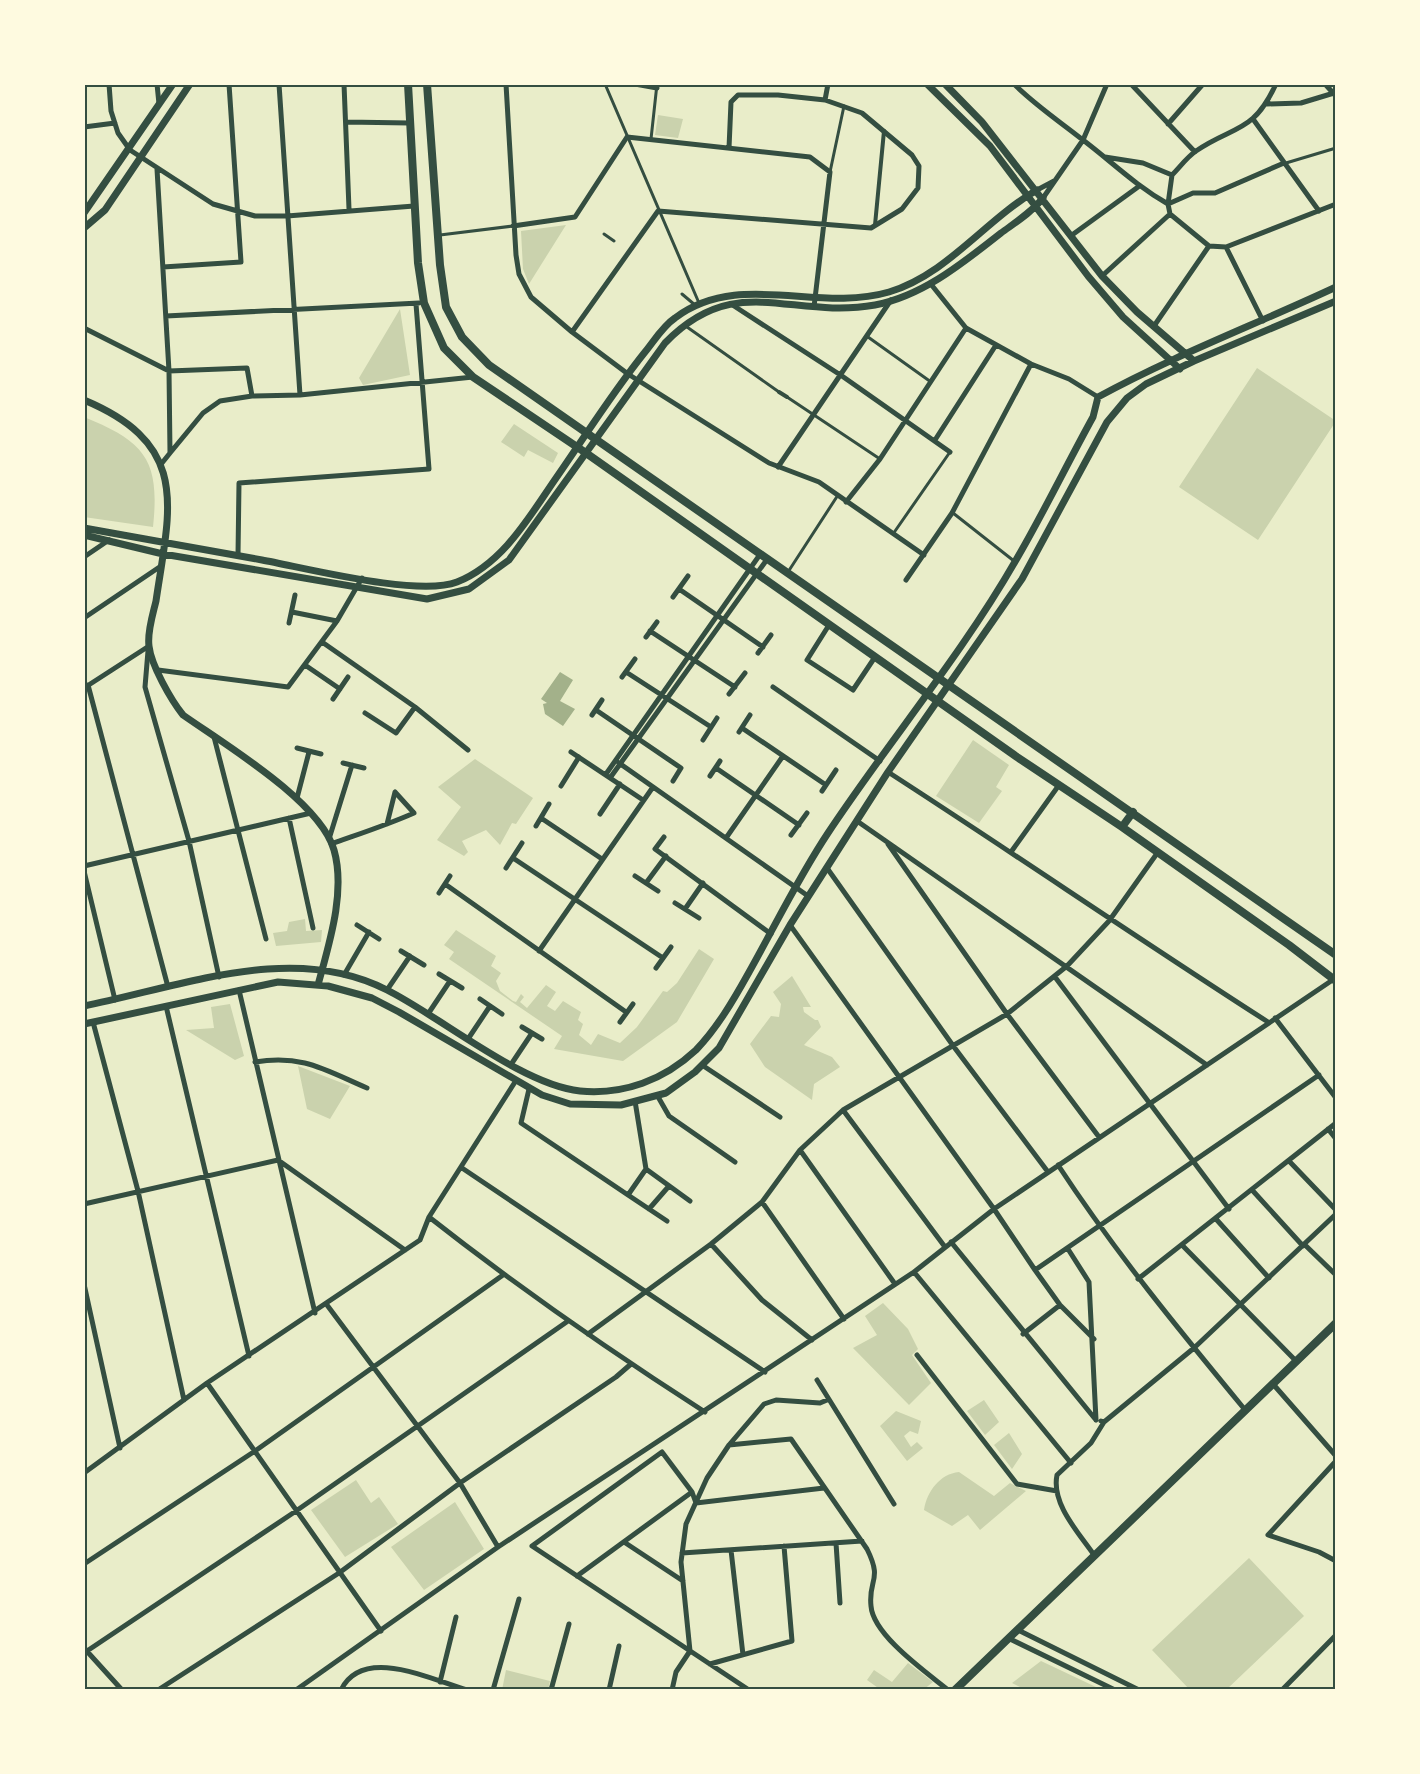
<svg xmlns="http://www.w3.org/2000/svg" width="1420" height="1774" font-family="Lato,sans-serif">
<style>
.green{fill:#cad2ad}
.water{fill:#a3b18a}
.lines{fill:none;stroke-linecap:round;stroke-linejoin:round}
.service{stroke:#344e41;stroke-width:3}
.pedestrian{stroke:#344e41;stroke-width:4}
.minor{stroke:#344e41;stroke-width:5}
.tertiary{stroke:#344e41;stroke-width:7}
.primary{stroke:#344e41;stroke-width:8}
.neatline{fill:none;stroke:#344e41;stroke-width:2}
</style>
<rect width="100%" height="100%" fill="#e9edc9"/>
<path class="green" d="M658,115L683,119L678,138L655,135Z
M566,225L529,284L523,269L521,231Z
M400,309L410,375L363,385L359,378Z
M1257,368L1336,421L1258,540L1179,487Z
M84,417C146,442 160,461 153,527L84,517Z
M514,424L558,453L553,463L528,450L524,457L501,442Z
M973,740L1009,765L996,787L1002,791L979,823L936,796Z
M475,759L533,798L516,824L512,823L500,845L486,830L462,841L468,852L464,856L437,840L461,807L438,787Z
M305,919L306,931L322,930L321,942L276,946L273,933L287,931L289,922Z
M456,930L496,956L491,966L501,973L496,981L500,991L513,1001L516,1002L521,994L524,997L520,1002L527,1008L546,985L556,992L547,1006L555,1011L563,1001L581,1012L578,1020L583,1024L579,1035L591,1045L598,1034L620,1043L637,1027L663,991L667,992L677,983L699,949L714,959L677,1022L623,1061L554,1049L562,1036L449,959L454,952L444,945Z
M792,976L811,1007H803L804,1012L815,1020H818L821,1027L804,1045L832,1057L840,1067L814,1084L812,1100L765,1067L750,1044L771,1016L779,1017L781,1004L773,992Z
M230,1004L244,1056L235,1060L186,1030L214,1028L211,1007Z
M298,1066L350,1086L330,1119L307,1109Z
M883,1303L908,1329L918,1349L912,1355L931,1383L909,1405L853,1348L877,1335L865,1316Z
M984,1400L999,1422L985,1435L967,1411Z
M896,1411L921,1421L918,1434L910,1431L904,1436L911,1447L917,1442L923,1448L907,1461L880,1426Z
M1009,1433L1022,1454L1012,1469L994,1445Z
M959,1472L994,1496L1010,1483L1026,1491L980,1530L968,1515L952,1526L924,1510C927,1491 940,1474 959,1472Z
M356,1480L371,1503L379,1497L398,1524L345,1557L311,1510Z
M455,1502L484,1549L424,1590L391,1547Z
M1249,1558L1304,1616L1226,1690H1190L1152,1650Z
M1041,1661L1096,1687L1094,1690H1026L1012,1683Z
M908,1663L933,1682L923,1690H881L867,1680L874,1670L892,1682Z
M506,1670L550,1681L548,1690H502Z"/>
<path class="water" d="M560,672L573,680L560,701L575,709L563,726L545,714L543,704L547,703L541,699Z"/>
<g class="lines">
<path class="service" d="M605,84L699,303
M651,139L657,84
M1286,163L1336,148
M830,172L844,106
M604,234L614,241
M440,235L513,226
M682,294L695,305
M687,327L779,392
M868,337L931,382
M787,397L880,459
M953,513L1014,561
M893,534L950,452
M788,572L838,495"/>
<path class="pedestrian" d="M875,225L884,131
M779,392L787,397"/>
<path class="minor" d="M84,84H109
M109,84L111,111L118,133L130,150L213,204L255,216H287L414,206
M157,84L159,104
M279,84L300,395
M344,84L349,209
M506,84L516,255L519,274L531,297L572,332L628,374L769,463L819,482L924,555
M635,84L657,88
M1014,84C1035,105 1059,121 1083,140C1112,162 1135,185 1168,204L1170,214L1209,246L1226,247L1336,204
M1131,84L1195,152
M1325,84L1334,94
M825,100L828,84
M1267,104L1301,103L1334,93
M1253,119L1319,211
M346,122L409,123
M1168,124L1203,84
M84,127L115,123
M1105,157L1143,163L1172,175
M157,169L169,371L170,453L162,463
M1172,175C1180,167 1187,157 1196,151C1234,125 1253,134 1276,84
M1037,190L1054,181
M1043,198L1083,140L1107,84
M1168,204L1193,193H1215L1284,163
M1168,204L1172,175
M513,226L575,217L627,137L810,157L830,172L814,307
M1072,235L1138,187
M1226,247L1263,321
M163,267L241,262L229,84
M1102,276L1170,214
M930,283L966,328L1031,364L1069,379L1098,397
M731,304L842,376L950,452
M166,316L419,303
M1154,326L1209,246
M84,328L169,371L247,368L252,396
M572,332L658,211L871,228L902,209L918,188L919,166L912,155L862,113L825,100L778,95H738L731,102L729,148
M935,440L996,345
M170,453L203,413L220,401L252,396L300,395L473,377
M778,467L891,300
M846,502L880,459L966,328
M238,555L239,483L429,469L416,304
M84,557L109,540
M906,580L952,513L1031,364
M679,589L763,647
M673,597L688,576
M292,612L337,621
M84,618L161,566
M289,623L295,595
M829,625L807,660L853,690L875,657
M650,631L735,687
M646,637L657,622
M322,642L415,707L468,750
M148,651L145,687L189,841L219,977
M758,653L771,635
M305,665L340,689
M158,670L288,687L337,621L362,578
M626,672L711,727
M622,677L635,659
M88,685L168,987
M773,687L880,761
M84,688L149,646
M729,694L745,673
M333,699L348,677
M596,710L681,768L673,781
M365,713L396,733L415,707
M592,715L602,700
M742,728L826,785
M739,732L750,715
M214,737L266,939
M703,740L717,718
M297,748L321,754
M571,752L643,800
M343,763L364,768
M619,763L808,896
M716,768L799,825
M888,772C1015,854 1140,940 1268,1022
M606,774L761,553
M710,776L720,761
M610,778L768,558
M561,786L579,757
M822,791L836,770
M297,798L309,752
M600,814L620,784
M289,818L313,928
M541,818L602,859
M857,821L1207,1065
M536,826L549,804
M791,835L807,813
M664,837L655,849L771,934
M726,838L783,756
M329,839L352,765
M331,844C359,834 387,825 414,813L395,792L387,824
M888,844L1007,1014L1099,1137
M1011,852L1059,785
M513,858L663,958
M84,866L311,813
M506,868L522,843
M827,868L954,1047L1048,1172
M84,871L115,1000
M635,876L658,891
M646,883L666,856
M445,884L626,1012
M439,893L450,876
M675,903L699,918
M685,909L703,883
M357,925L379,939
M790,925L994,1209L1035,1270L1060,1305L1094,1339
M401,951L424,965
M539,951L653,787
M656,968L671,947
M439,974L462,988
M344,975L369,932
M1055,977L1229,1209
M239,990L315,1313
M387,990L410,956
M480,999L502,1014
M166,1006L249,1356
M428,1014L450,981
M1275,1018L1336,1098
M93,1022L138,1191L184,1400
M620,1022L633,1004
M522,1027L542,1039
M468,1039L490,1006
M255,1062C302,1054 325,1070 367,1088
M512,1063L532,1033
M702,1065L780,1117
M529,1089L521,1123L628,1195L646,1169L635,1101
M657,1095L669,1116L735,1162
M843,1110L945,1247
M1328,1129L1336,1139
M800,1150L895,1284
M1289,1161L1336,1210
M1058,1165C1115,1252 1180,1331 1246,1411
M462,1168L765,1372
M646,1169L690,1201
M1253,1191L1303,1246
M628,1195L667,1221
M762,1202L844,1319
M84,1204L278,1160L405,1250
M649,1209L669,1186
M429,1217C518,1287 610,1351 705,1412
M1216,1219L1269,1278
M951,1242L1096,1420
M711,1244L762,1300L812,1340
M1304,1244L1336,1275
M1182,1245L1296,1361
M1068,1249L1089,1282L1096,1420
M1035,1270L1319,1075
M914,1272L1071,1463
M1138,1279L1336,1123
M84,1284L120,1448
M327,1305L460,1483L498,1547
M588,1334L711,1244L762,1202L800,1150L843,1110L1007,1014L1067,966L1109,921L1158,852
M1023,1334L1060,1305
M917,1355L1017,1484L1057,1491
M817,1380L894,1504
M207,1383L381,1631
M1273,1384L1336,1456
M1104,1422L1194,1348L1336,1214
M729,1445L791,1439L867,1549C883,1581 868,1579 871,1606C873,1635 926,1672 948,1690
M1336,1461L1268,1535L1319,1552L1336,1561
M84,1473L207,1383L420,1240L429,1217L515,1082
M624,1542L683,1581
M836,1543L840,1603
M731,1550L743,1655
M682,1553L862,1541
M1094,1555C1079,1533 1051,1504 1057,1475L1091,1443L1104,1422L1101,1421
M84,1564L255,1451L503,1275
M577,1576L692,1492
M1018,1630L1139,1690
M1008,1638L1115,1690
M84,1648L122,1690
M84,1653L296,1511L568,1321
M710,1664L792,1641L784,1546
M440,1682L456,1617
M158,1690L339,1573L460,1483L616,1377L631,1364
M296,1690L498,1547L914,1272L994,1209L1334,979
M341,1690C363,1645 432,1680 467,1690
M493,1690L519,1599
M551,1690L569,1624
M609,1690L619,1646
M672,1690L676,1672L690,1651L681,1562L686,1524L707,1478L729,1445L764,1404L776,1400L820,1403L827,1400
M749,1690L532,1546L662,1452L692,1492L696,1503L824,1488
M1282,1690L1336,1635"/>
<path class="tertiary" d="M927,84L990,146L1088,276L1123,317L1180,369
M945,84L982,122L1102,276L1137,312L1194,361
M84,213L173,84
M84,228L105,210L190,84
M84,400C191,445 170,506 156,601C153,614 147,632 149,646C151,665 171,700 183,715C224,744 320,801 334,850C346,892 329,944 318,985
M84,528C143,539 203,549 262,560C306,568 418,597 457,582C502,564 528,519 554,481C584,438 612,393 645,352C654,341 663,326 675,318C739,270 817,313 889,292C948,274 985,220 1037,190
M84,535L163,554L427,599L469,589L509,560L665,343C736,270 790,320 875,305C923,296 964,262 1001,233C1016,222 1032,212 1043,198
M84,1006C180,987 293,941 387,990C441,1017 522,1085 580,1091C624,1095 664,1080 696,1050C717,1028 733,1001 748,974C774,928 798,878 828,833C889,741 961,656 1016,560C1043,514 1067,464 1093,417L1098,397C1175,355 1257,324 1336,287
M84,1024L278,982L328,986L372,998L399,1012L542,1095L570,1104L621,1105L666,1093L695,1072L719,1048L790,925L888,772L1022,579L1107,422L1127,398L1146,384L1194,361L1336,301"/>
<path class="primary" d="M408,84L418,263L424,303L444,348L473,377L586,453L1017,757L1122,827L1289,945L1336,981
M427,84L440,265L446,307L462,337L489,365L1336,955
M1122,827L1133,812
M955,1690L1336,1323"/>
</g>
<rect width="1420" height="1774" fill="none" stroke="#fefae0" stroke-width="171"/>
<rect x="86" y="86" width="1248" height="1602" class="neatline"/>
</svg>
